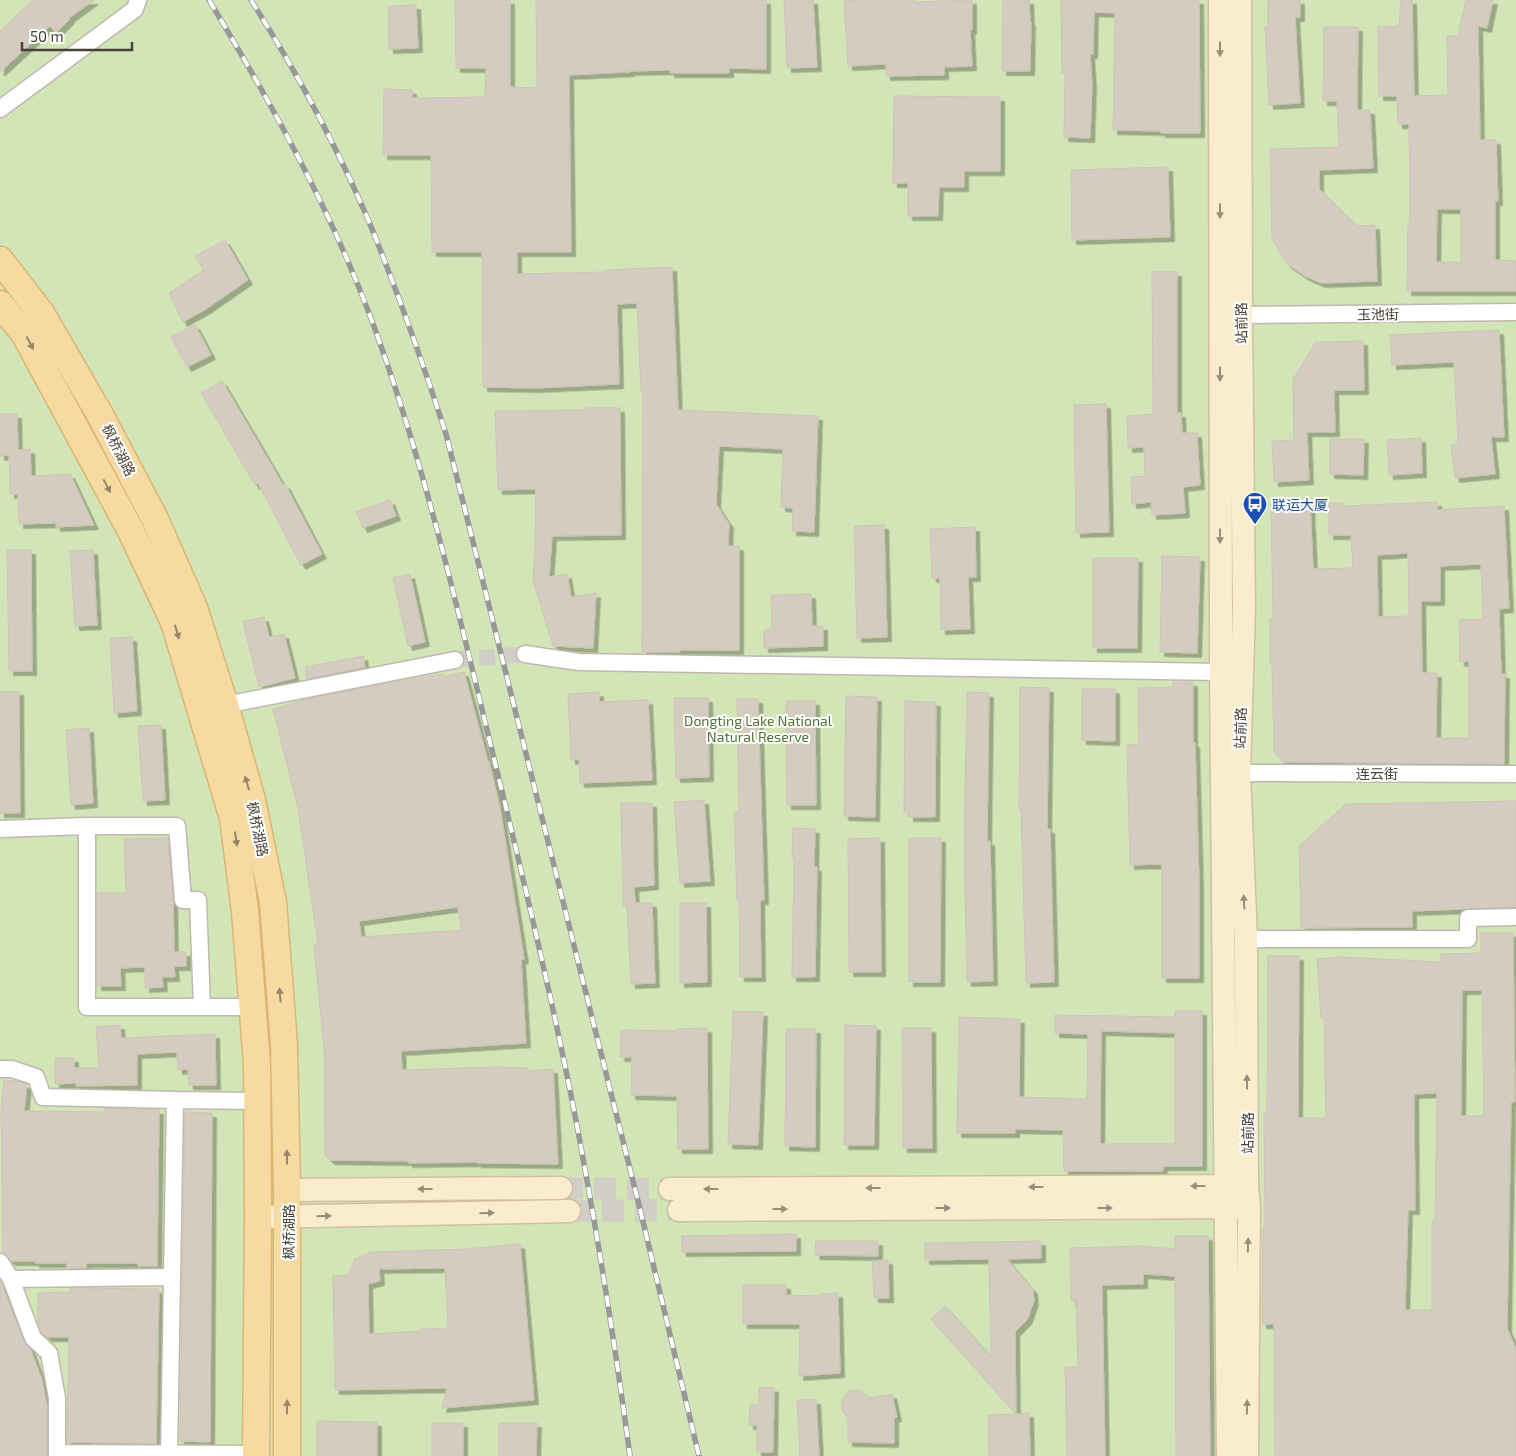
<svg xmlns="http://www.w3.org/2000/svg" width="1516" height="1456" font-family="'Exo 2','Noto Sans SC',sans-serif">
<style>
.green{fill:#d2e5b7}
.building{fill:#d5ccc1;stroke:#cfc3b4;fill-rule:evenodd;filter:url(#shadow)}
.lines{fill:none;stroke-linecap:round;stroke-linejoin:round}
.street-tunnel{stroke:#d1cec7;stroke-width:16;stroke-dasharray:16 8;stroke-linecap:butt}
.secondary-tunnel{stroke:#d1cec7;stroke-width:22;stroke-dasharray:22 11;stroke-linecap:butt}
.street-casing{stroke:#bfb8ae;stroke-width:19}
.secondary-casing{stroke:#d0c09e;stroke-width:25}
.primary-casing{stroke:#dbb672;stroke-width:29}
.street{stroke:#fff;stroke-width:16}
.secondary{stroke:#faedce;stroke-width:22}
.primary{stroke:#f6daa1;stroke-width:26}
.rail-casing{stroke:#989898;stroke-width:5.5}
.rail{stroke:#fff;stroke-width:4;stroke-dasharray:11;stroke-linecap:butt}
.oneway{fill:#988e7c}
.oneway2{fill:#968668}
.labels{text-anchor:middle;dominant-baseline:central;stroke-width:4;stroke-linejoin:round;paint-order:stroke}
.street-label{font-size:14px;fill:#474139;stroke:#fff}
.transit-label{font-size:14px;fill:#164399;stroke:#fff;text-anchor:start}
.park-label{font-size:14px;fill:#4e7530;stroke:#fff}
</style>
<defs>
<filter id="shadow"><feDropShadow dx="4.5" dy="4.5" stdDeviation="0" flood-color="#0004"/></filter>
</defs>
<rect width="100%" height="100%" fill="#f4f1eb"/>
<path class="green" d="M0,0H1516V1456H0Z"/>
<path class="building" d="M33,0H94L69,18L70,19L56,33L50,26L0,72V31Z
M455,0H510V87L537,88L536,0H766V69L729,68V73H670V70L630,71V72L569,75L571,252H517V274L605,272V270L672,267L678,410L818,416L814,532L792,531L793,508L781,507L783,449L719,446L716,504L729,524L728,546H739V650H680V652H642L643,391H641L637,303L617,304L619,384L535,388L483,387L482,252H432L431,155H383L384,89L412,90V98L485,97L486,68H456Z
M784,0H813L817,67L787,68Z
M864,0H914V2L972,0V30H970L972,66L944,67V75L886,76V64L848,66L844,1Z
M1003,0H1029L1030,22H1031L1030,71H1002Z
M1061,0H1199L1200,133H1161V131L1113,130L1115,13L1094,12L1093,54H1090L1092,84L1090,138L1064,137L1065,73H1062Z
M1268,0H1300V17H1295L1300,103L1269,105L1265,27H1268Z
M1401,0H1412L1414,96L1448,95L1447,36H1458L1466,0H1493L1487,28L1478,26L1480,140H1496L1498,201H1495V260L1516,261V291H1407L1408,224H1410L1409,124H1398L1397,96H1379L1378,27L1399,26ZM1437,209H1461V262H1436Z
M416,5L418,48L389,49L388,6Z
M1324,27H1358L1357,110H1370L1373,168L1319,170V189L1357,226L1375,225L1377,281L1321,283L1305,276L1287,264L1272,239L1270,149L1339,147L1337,101H1323Z
M894,96L1000,97V171H964V187H939L938,216H908V183H893Z
M1168,167L1170,237L1072,240L1071,170Z
M225,240L248,280L206,309L183,322L169,293L204,270L195,256Z
M1152,272H1177V413H1181L1182,433H1197L1200,485L1183,487L1185,513L1152,515L1151,502L1132,504L1131,477L1145,476L1144,447L1128,448L1127,416L1153,414Z
M195,325L211,355L187,367L171,337Z
M1499,330L1504,437H1491L1495,474L1455,478L1451,445L1458,444L1454,362L1392,365L1390,335Z
M1363,341L1364,390H1334L1335,432H1307L1309,480L1274,482L1272,441L1294,440L1293,379L1316,342Z
M222,381L283,485L285,484L322,554L301,565L258,483L255,485L201,393Z
M1106,404L1109,532L1076,533L1074,405Z
M585,408H620L621,535L552,536L549,577L567,574L571,597L596,593L593,648L553,646L533,581L535,546L536,489L498,490L495,411L585,410Z
M0,414H17L18,450L30,449L31,476L70,474L94,525L56,527V523L19,524L18,494H10L9,455L0,456Z
M1421,438L1422,473L1389,475L1387,440Z
M1330,439H1364L1363,475L1330,474Z
M390,500L396,516L363,528L356,512Z
M1437,502V510L1504,506L1509,608L1499,609L1501,674H1505L1504,764L1282,762L1274,751L1272,664H1270V619H1273L1271,504L1310,503L1313,569L1353,568L1351,535H1329V503H1343V506ZM1408,553L1409,616L1378,617L1377,555ZM1481,564L1483,619L1459,620L1460,662L1469,661V738H1436L1437,673H1422L1421,601H1440V566Z
M884,525L887,637L857,638L854,526Z
M975,527L976,577H968L970,629L941,630L940,578H932L930,529Z
M7,550H31L32,671H9Z
M93,550L97,625L75,626L70,551Z
M1162,556L1200,557L1197,653L1160,652Z
M1093,558H1138L1137,648H1093Z
M410,574L425,642L408,646L393,578Z
M811,594L812,626H823V646L764,648V630L772,629L771,595Z
M264,617L269,637L284,634L295,678L259,687L243,622Z
M132,637L137,711L114,713L110,638Z
M363,656L365,667L307,679L305,667Z
M464,672L488,762L489,761L500,808L524,959L521,960L526,1043L401,1051L402,1070L496,1067L528,1068V1071L553,1069L558,1164L477,1163V1162L408,1163V1161L330,1160L325,1155L324,1048L314,946L318,945L298,808L273,709L311,698L406,680L443,674V677ZM458,907L461,930L361,937L359,921Z
M1173,682H1193V743H1195L1199,882V978H1162V864L1130,865L1127,745L1139,744L1138,688L1173,687Z
M1020,687L1049,688L1047,829H1050L1054,982L1026,983L1021,809H1019Z
M1082,689H1115V741L1082,740Z
M19,691L20,813H0V692Z
M599,692V702L648,700L652,780L580,783L579,759L571,760L568,694Z
M967,692L989,693L987,841H990L993,981L967,982L964,842Z
M846,696L877,697L875,817L844,816Z
M674,698H708L709,777L676,778Z
M737,699H758L764,900H760L761,977H740L739,901H737L734,812L739,811Z
M786,701H815L816,805H787Z
M905,701L936,702L935,817H909V812H904Z
M161,725L165,800L143,801L138,726Z
M89,728L93,803L71,805L66,730Z
M704,800L710,881L680,883L674,802Z
M1516,801V907L1412,911V927L1301,928L1299,846L1346,804Z
M621,803H652L654,885L634,887L635,903H652L655,983L631,984L627,906H623Z
M793,828L815,829L814,867H817L815,977H792L794,857H792Z
M168,838L173,898L174,952H186V966H174L175,977H162L163,987L145,988V967L120,968L121,986H97V893H126L124,839Z
M880,838L881,972H849L848,839Z
M909,838H941L940,982H909Z
M680,903H706L707,982L680,983Z
M1481,933H1513L1515,1102H1511L1507,1328L1516,1349V1456H1275L1274,1324H1262L1263,1226H1265L1264,1113H1267L1268,956H1299L1298,1118H1326L1324,1018H1321L1317,959L1341,957L1441,962V954L1481,953ZM1462,990H1482L1484,1116H1461ZM1437,1093L1435,1221H1432V1310H1405L1408,1210H1415L1414,1094Z
M733,1011L763,1012L758,1145L728,1144Z
M1175,1011H1202V1166H1163V1171H1064L1063,1130L1015,1129V1133H957L959,1017L1020,1019L1019,1097L1087,1099L1088,1034L1055,1033V1015L1175,1017ZM1101,1031L1175,1033V1144H1100Z
M120,1025L121,1038L215,1034L216,1085H189L188,1069L178,1070L177,1052L137,1054V1085L76,1086V1083L55,1084V1058H74V1068H99L96,1027Z
M845,1025L876,1026L874,1145H844Z
M707,1028L708,1149H678L677,1096L631,1095L632,1057H620L621,1030L676,1031V1029Z
M902,1028H931L932,1148H903Z
M786,1029H816L815,1147L785,1146Z
M4,1080L16,1081L27,1085L24,1111L105,1112V1108L159,1110L157,1266H138V1263H86V1268H67V1263H35V1261H11L3,1253L1,1110Z
M185,1112L212,1113L210,1442L180,1441Z
M796,1234V1251L682,1252V1236Z
M1175,1236H1208L1210,1456H1176L1175,1276L1143,1274V1284L1102,1285L1105,1456H1067L1065,1367H1078L1076,1299L1071,1301L1070,1248L1142,1246L1175,1249Z
M816,1241H878V1256L815,1255Z
M1041,1241V1258L1007,1259L1033,1290L1034,1301L1027,1320L1015,1332L1016,1414L1029,1413L1030,1456H989L988,1415L1016,1414L931,1319L945,1306L991,1357L989,1259L925,1260V1243Z
M520,1244L534,1400L442,1408L447,1388L335,1390L333,1276L348,1275L355,1259L371,1252L466,1249ZM445,1268L448,1328L422,1329V1331L369,1334L368,1284L380,1281L379,1269Z
M888,1260L889,1298H874L872,1261Z
M0,1280L24,1342L30,1348L42,1380L47,1407V1456H0Z
M743,1285H786V1295L820,1296V1294L838,1293L840,1373L799,1376L800,1324H743Z
M70,1288L159,1289L156,1444L67,1442L69,1337H47L42,1332L38,1323V1293L70,1292Z
M759,1387L774,1388L773,1452H757V1425H749L750,1405H759Z
M857,1390L862,1391L869,1398L892,1394L897,1417L894,1418V1443L848,1442V1417L842,1411V1401L849,1391Z
M797,1400H816L819,1456H800Z
M317,1421L377,1422V1456H317Z
M432,1423H463V1456H432Z
M499,1423H537L536,1456H499Z"/>
<g class="lines">
<path class="street-tunnel" d="M455,660L525,654"/>
<path class="secondary-tunnel" d="M561,1188L670,1189
M569,1211L679,1210"/>
<defs>
<path id="street" d="M0,109L135,9L138,0
M1241,315L1516,312
M525,654L579,662L1221,672
M225,705L455,660
M1239,773L1516,774
M87,826H177L183,900H198L202,1007
M0,829L87,826V1007H253
M1246,939H1468V918L1516,917
M0,1069H12L36,1077L43,1097L175,1100
M0,1262L11,1279L172,1277
M11,1279L33,1338L49,1353L57,1398V1456
M58,1456V1453L256,1454
M169,1456L175,1100L257,1101"/>
<path id="secondary" d="M1220,0L1221,672L1228,1456
M1240,0L1241,315L1244,608L1239,773L1246,939L1247,1186L1249,1207L1247,1456
M670,1189L1239,1186
M287,1190L561,1188
M679,1210L1240,1207
M258,1217L569,1211"/>
<path id="primary" d="M0,260L41,313L99,413L155,519L194,608L225,705L252,800L273,902L284,1045L287,1190V1456
M0,304L24,333L131,531L174,622L233,818L245,911L257,1064L258,1217L256,1456"/>
</defs>
<use href="#street" class="street-casing"/>
<use href="#secondary" class="secondary-casing"/>
<use href="#primary" class="primary-casing"/>
<use href="#street" class="street"/>
<use href="#secondary" class="secondary"/>
<use href="#primary" class="primary"/>
<defs>
<path id="rail" d="M209,0C271,103 330,208 372,321C426,467 460,620 497,771C524,881 550,990 572,1100C595,1218 614,1337 630,1456
M251,0C296,71 337,146 370,224C398,293 423,363 446,434L640,1209L699,1456"/>
</defs>
<use href="#rail" class="rail-casing"/>
<use href="#rail" class="rail"/>
</g>
<defs><path id="oneway-solid" d="M-6-.8H1V-3.2L6.5 0L1 3.2V.8H-6Z" transform="scale(1.25)"/></defs>
<g class="oneway">
<use href="#oneway-solid" transform="translate(1220 49) rotate(90)"/>
<use href="#oneway-solid" transform="translate(1220 211) rotate(90)"/>
<use href="#oneway-solid" transform="translate(1220 374) rotate(90)"/>
<use href="#oneway-solid" transform="translate(1220 536) rotate(90)"/>
<use href="#oneway-solid" transform="translate(1244 902) rotate(-93)"/>
<use href="#oneway-solid" transform="translate(1247 1082) rotate(-90)"/>
<use href="#oneway-solid" transform="translate(1198 1186) rotate(180)"/>
<use href="#oneway-solid" transform="translate(1036 1187) rotate(180)"/>
<use href="#oneway-solid" transform="translate(873 1188) rotate(180)"/>
<use href="#oneway-solid" transform="translate(425 1189) rotate(180)"/>
<use href="#oneway-solid" transform="translate(711 1189) rotate(180)"/>
<use href="#oneway-solid" transform="translate(943 1208)"/>
<use href="#oneway-solid" transform="translate(1105 1208)"/>
<use href="#oneway-solid" transform="translate(780 1209)"/>
<use href="#oneway-solid" transform="translate(487 1213) rotate(-1)"/>
<use href="#oneway-solid" transform="translate(324 1216) rotate(-1)"/>
<use href="#oneway-solid" transform="translate(1248 1245) rotate(-89)"/>
<use href="#oneway-solid" transform="translate(1247 1407) rotate(-89)"/>
</g>
<g class="oneway2">
<use href="#oneway-solid" transform="translate(30 343) rotate(62)"/>
<use href="#oneway-solid" transform="translate(107 486) rotate(62)"/>
<use href="#oneway-solid" transform="translate(177 632) rotate(74)"/>
<use href="#oneway-solid" transform="translate(247 783) rotate(-106)"/>
<use href="#oneway-solid" transform="translate(236 839) rotate(82)"/>
<use href="#oneway-solid" transform="translate(280 995) rotate(-95)"/>
<use href="#oneway-solid" transform="translate(287 1157) rotate(-91)"/>
<use href="#oneway-solid" transform="translate(287 1407) rotate(-89)"/>
</g>
<defs>
<symbol id="bus-pin" viewBox="-11 -11 22 30"><path d="M0 17L-7.5 6A9.5 9.5 0 1 1 7.5 6Z" fill="#1a4fb4" stroke="#fff"/><path d="M-5-6H5V4H4V6H2V4H-2V6H-4V4H-5ZM-3.5-4V0h7V-4ZM-3.5 1.2v1.5H-2V1.2ZM2 1.2v1.5H3.5V1.2Z" fill="#fff"/></symbol>
</defs>
<g fill-rule="evenodd">
<use href="#bus-pin" x="1241" y="490" width="28" height="38"/>
</g>
<g class="labels">
<g class="street-label">
<text transform="translate(1378 314) rotate(-1)">玉池街</text>
<text transform="translate(1241 323) rotate(-91)">站前路</text>
<text transform="translate(119 450) rotate(63)">枫桥湖路</text>
<text transform="translate(1240 728) rotate(-88)">站前路</text>
<text x="1377" y="773">连云街</text>
<text transform="translate(258 829) rotate(78)">枫桥湖路</text>
<text transform="translate(1247 1133) rotate(-90)">站前路</text>
<text transform="translate(288 1232) rotate(-90)">枫桥湖路</text>
</g>
<g class="transit-label">
<text x="1272" y="504">联运大厦</text>
</g>
<g class="park-label">
<text x="758" y="720">Dongting Lake National<tspan x="758" dy="16">Natural Reserve</tspan></text>
</g>
</g>
<path d="M22 42v8h110v-8" fill="none" stroke="#474139" stroke-width="2.5"/>
<text x="30" y="42" font-size="15" fill="#474139" stroke="#ffffff" stroke-width="4" paint-order="stroke">50 m</text>
</svg>
